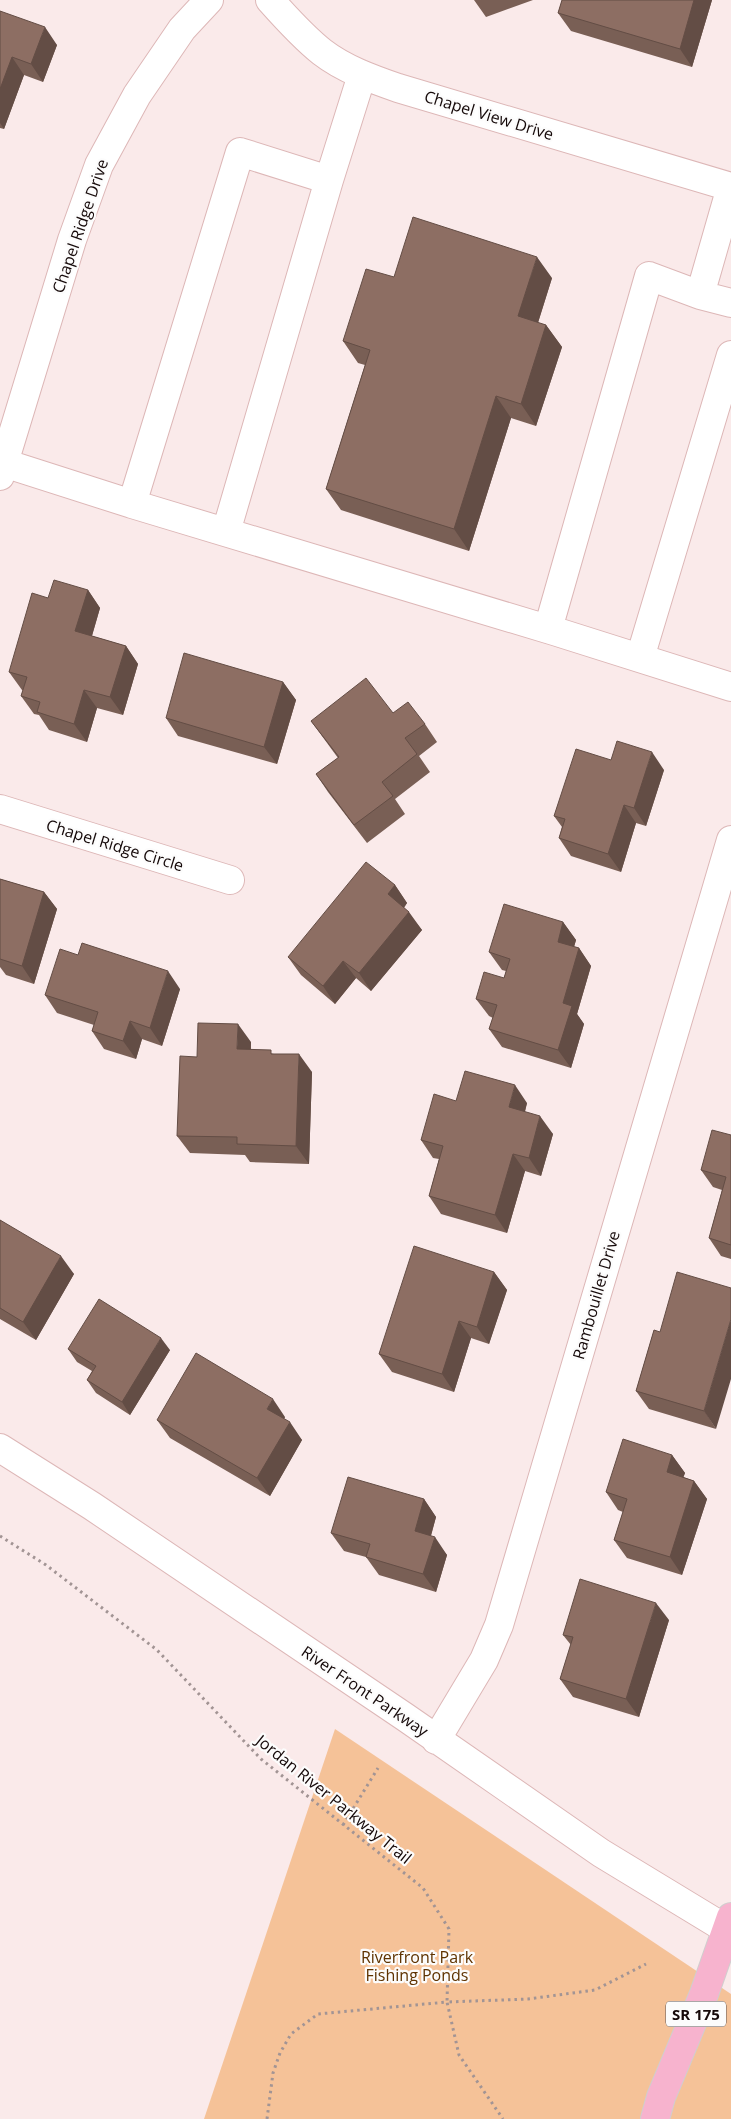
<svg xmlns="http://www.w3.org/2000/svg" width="731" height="2119" font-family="'Open Sans',sans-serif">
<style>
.green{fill:#f5c298}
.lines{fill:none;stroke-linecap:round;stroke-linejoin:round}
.minor-casing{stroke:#ddb7b7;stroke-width:30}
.major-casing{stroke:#d0cece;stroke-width:30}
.path{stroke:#a29494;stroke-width:3;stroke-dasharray:2.5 4;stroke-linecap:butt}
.minor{stroke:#fff;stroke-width:28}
.major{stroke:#f7b3ce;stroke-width:28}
.wall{fill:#795f55}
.shaded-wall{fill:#634d45}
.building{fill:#8d6e63;stroke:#634d45}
.labels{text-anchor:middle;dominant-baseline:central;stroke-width:4.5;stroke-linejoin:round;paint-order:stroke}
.shield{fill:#fcfcfc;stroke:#5a5252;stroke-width:1}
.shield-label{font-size:15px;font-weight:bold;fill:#150909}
.street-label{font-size:16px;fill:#150909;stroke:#fcfcfc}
.park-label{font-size:16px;fill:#5f3300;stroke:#fcfcfc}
</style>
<rect width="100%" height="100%" fill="#faeaea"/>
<path class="green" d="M335,1729L731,1994V2119H204Z"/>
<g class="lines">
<defs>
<path id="minor" d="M270,0C286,18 303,37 322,52C344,69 372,79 398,88L731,187
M700,295L731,303
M4,463L132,504L240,152L329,180L362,75
M0,476L72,240L99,165L137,95L182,29L209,0
M132,504L554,631L731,687
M226,532L329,180
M548,629L649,276L700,295L731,187
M640,658L731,355
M0,809L230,880
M0,1448L92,1506L405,1717L601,1853L731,1932
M436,1740L484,1660L499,1625L731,840"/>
<path id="major" d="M655,2119L661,2097L704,1994L731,1917"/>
</defs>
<use href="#minor" class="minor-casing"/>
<use href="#major" class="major-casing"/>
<path class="path" d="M0,1536L46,1565L157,1650L261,1759L423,1888L449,1929L447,2002L528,1999L595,1990L646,1964
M343,1825L378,1768
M267,2119L273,2073L280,2053L291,2034L318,2014L447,2002L459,2055L503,2119"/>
<use href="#minor" class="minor"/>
<use href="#major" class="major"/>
</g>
<path class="wall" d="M474,0H533L486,17Z
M562,0H712L692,67L571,31L558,13Z
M0,11L57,45L43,82L24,75L4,129L0,128Z
M394,277L552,278L538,323L546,325L562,347L536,426L511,418L469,551L341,510L326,489L365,365L358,363L343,341Z
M88,590L100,608L92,636L126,646L138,664L123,715L97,708L87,742L49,730L39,715L34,714L21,696L23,690H22L9,672L48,598Z
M283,682L296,700L277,764L178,736L166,718Z
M393,713L425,724L437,742L419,756L430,772L395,799L405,814L367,843L328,792L316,774L338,758L311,721Z
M611,760L664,770L646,826L636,823L621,872L571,856L559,838L562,827L554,816Z
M0,879L44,892L57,909L34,984L6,975L0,967Z
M395,885L407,903L404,908L422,930L371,991L356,978L335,1004L301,975L288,957Z
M563,922L576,940L574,947L579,948L591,966L577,1014L584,1024L571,1068L502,1047L489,1029L493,1018L489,1016L476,999L504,978L506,971L502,970L489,952Z
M180,989L162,1046L142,1039L136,1059L104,1049L92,1031L94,1025L57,1013L45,995Z
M251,1042V1049L274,1054L312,1072L309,1164L250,1162L245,1155L190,1153L177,1136L197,1057Z
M456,1101L527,1103L525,1112L553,1134L541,1176L525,1171L507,1233L441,1214L429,1196L439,1159L433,1158L421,1140Z
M731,1135V1259L721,1256L709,1238L722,1190L713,1187L701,1170Z
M0,1220L74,1274L36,1340L0,1319Z
M494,1272L507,1290L489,1344L471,1338L454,1392L392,1372L379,1354Z
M654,1330L716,1429L649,1409L636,1391Z
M68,1349L170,1350L130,1415L96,1393L87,1380L92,1371L77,1362Z
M285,1417L284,1419L302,1440L270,1496L170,1438L157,1420Z
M672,1455L685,1473L683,1477L694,1481L707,1499L682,1575L627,1558L614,1540L623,1512L618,1510L606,1492Z
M424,1499L436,1517L431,1536L447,1555L436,1592L379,1575L366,1557L344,1551L331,1533Z
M669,1620L639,1717L573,1697L560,1679L571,1645L563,1635Z"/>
<path class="shaded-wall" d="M694,0H712L692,67L680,49Z
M45,27L57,45L43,82L31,64Z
M12,57L24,75L4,129L0,123V89Z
M537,257L552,278L533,338L518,316Z
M546,325L562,347L536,426L521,404Z
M496,396L511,418L469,551L454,529Z
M88,590L100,608L88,649L75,631Z
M126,646L138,664L123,715L110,697Z
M283,682L296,700L277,764L264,747Z
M84,690L97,708L87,742L74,724Z
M652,752L664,770L646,826L634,808Z
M624,805L636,823L621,872L608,854Z
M395,885L407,903L400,912L388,894Z
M44,892L57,909L34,984L22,966Z
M409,912L422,930L371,991L359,973Z
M563,922L576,940L570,960L558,942Z
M579,948L591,966L577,1014L584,1024L571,1068L558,1050L563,1003Z
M343,961L356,978L335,1004L323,986Z
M168,971L180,989L162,1046L150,1028Z
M130,1021L142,1039L136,1059L123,1041Z
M238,1024L251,1042L250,1067L237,1049Z
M299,1054L312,1072L309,1164L296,1146Z
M515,1085L527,1103L521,1125L509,1107Z
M540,1116L553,1134L541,1176L529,1158Z
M513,1154L525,1171L507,1233L495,1215Z
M61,1256L74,1274L36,1340L23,1322Z
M494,1272L507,1290L489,1344L477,1327Z
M731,1319V1379L716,1429L704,1411Z
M459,1321L471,1338L454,1392L442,1374Z
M161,1338L170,1350L130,1415L122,1402Z
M273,1399L285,1417L280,1426L267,1409Z
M290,1422L302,1440L270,1496L257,1478Z
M672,1455L685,1473L679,1490L667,1472Z
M694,1481L707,1499L682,1575L670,1557Z
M424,1499L436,1517L427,1549L415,1531Z
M435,1537L447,1555L436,1592L423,1574Z
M656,1603L669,1620L639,1717L626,1699Z"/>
<path class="building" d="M562,0H694L680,49L558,13Z
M0,11L45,27L31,64L12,57L0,89Z
M413,217L537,257L518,316L546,325L521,404L496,396L454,529L326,489L370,350L343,341L366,269L394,277Z
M54,580L88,590L75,631L126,646L110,697L84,690L74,724L37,712L40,702L21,696L27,677L9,672L32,593L48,598Z
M184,653L283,682L264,747L166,718Z
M366,678L393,713L408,702L425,724L405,738L417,754L382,782L393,796L354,825L316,774L339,757L311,721Z
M617,741L652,752L634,808L624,805L608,854L559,838L565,819L554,816L576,749L611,760Z
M366,862L395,885L388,894L409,912L359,973L343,961L323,986L288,957Z
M0,879L44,892L22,966L0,959Z
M504,904L563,922L558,942L579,948L563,1003L572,1006L558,1050L489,1029L497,1005L476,999L484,972L504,978L510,959L489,952Z
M82,943L168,971L150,1028L130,1021L123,1041L92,1031L98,1012L45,995L60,949L78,955Z
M198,1023L238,1024L237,1049L271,1050V1054H299L296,1146L237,1144V1137L177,1136L180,1056L197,1057Z
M465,1071L515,1085L509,1107L540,1116L529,1158L513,1154L495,1215L429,1196L443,1146L421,1140L434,1094L456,1101Z
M712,1130L731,1135V1245L709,1238L726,1177L701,1170Z
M0,1220L61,1256L23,1322L0,1308Z
M414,1246L494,1272L477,1327L459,1321L442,1374L379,1354Z
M677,1272L731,1288V1319L704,1411L636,1391L654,1330L660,1332Z
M99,1299L161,1338L122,1402L87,1380L96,1366L68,1349Z
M196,1353L273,1399L267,1409L290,1422L257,1478L157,1420Z
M623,1439L672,1455L667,1472L694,1481L670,1557L614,1540L627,1499L606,1492Z
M348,1477L424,1499L415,1531L435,1537L423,1574L366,1557L370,1544L331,1533Z
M580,1579L656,1603L626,1699L560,1679L573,1637L563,1635Z"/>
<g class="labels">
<rect class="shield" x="666" y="2001.5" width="60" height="25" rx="4"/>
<g class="shield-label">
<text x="696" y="2014">SR 175</text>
</g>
<g class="street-label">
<text transform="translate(489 115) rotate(17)">Chapel View Drive</text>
<text transform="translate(80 226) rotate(-71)">Chapel Ridge Drive</text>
<text transform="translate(115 845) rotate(17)">Chapel Ridge Circle</text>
<text transform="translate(596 1295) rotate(-74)">Rambouillet Drive</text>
<text transform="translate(365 1691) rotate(34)">River Front Parkway</text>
<text transform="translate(334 1799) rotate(39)">Jordan River Parkway Trail</text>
</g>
<g class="park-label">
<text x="417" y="1957">Riverfront Park<tspan x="417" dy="18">Fishing Ponds</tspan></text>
</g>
</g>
</svg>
